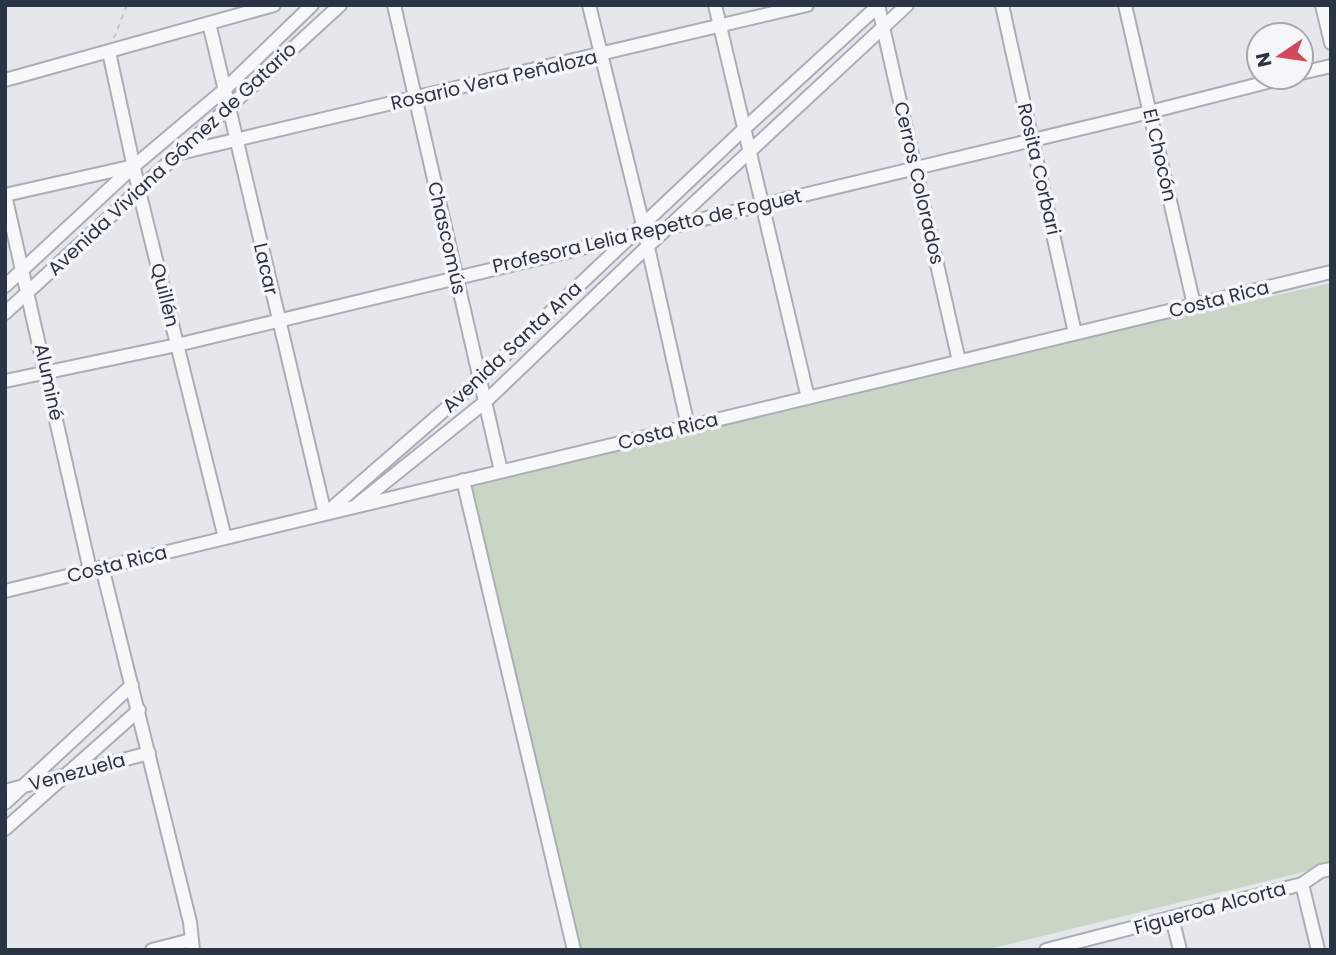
<svg xmlns="http://www.w3.org/2000/svg" width="1336" height="955" font-family="Poppins,sans-serif">
<style>
.green{fill:#c9d6c5}
.lines{fill:none;stroke-linecap:round;stroke-linejoin:round}
.minor-casing{stroke:#a9aeb7;stroke-width:16}
.path{stroke:#c2c5cb;stroke-width:2;stroke-dasharray:5 5;stroke-linecap:butt}
.minor{stroke:#f7f8fa;stroke-width:12}
.labels{text-anchor:middle;dominant-baseline:central;stroke-width:7;stroke-linejoin:round;paint-order:stroke}
.street-label{font-size:19px;fill:#2b3445;stroke:#f4f6f9}
</style>
<rect width="100%" height="100%" fill="#e4e7ec"/>
<path class="green" d="M1331,283V863L1300,873L985,950H575L467,483L964,364Z"/>
<g class="lines">
<defs>
<path id="minor" d="M394,5L501,471
M589,5L643,225L688,426
M715,5L808,398
M878,5L959,361
M1002,5L1075,333
M1125,5L1194,305
M1322,5L1331,43
M209,23L325,514L480,379L745,128L879,5
M109,52L139,191L225,538
M1301,73L1331,66
M5,80L274,5
M180,153L807,5
M5,195L90,570
M5,195L134,166
M5,286L134,166L224,90L312,5
M5,313L340,5
M5,381L177,345L1150,112L1287,77
M463,480L574,950
M358,504L485,402L648,246L907,5
M102,567L190,922L193,950
M5,591L1331,272
M5,791L149,753
M5,803L132,685
M5,829L139,710
M1302,884L1318,950
M1172,918L1180,950
M152,950L191,940
M1046,950L1302,884L1321,871L1331,869"/>
</defs>
<use href="#minor" class="minor-casing"/>
<path class="path" d="M114,38L127,5"/>
<use href="#minor" class="minor"/>
</g>
<g class="labels">
<g class="street-label">
<text transform="translate(494 80) rotate(-13)">Rosario Vera Peñaloza</text>
<text transform="translate(1160 155) rotate(77)">El Chocón</text>
<text transform="translate(172 159) rotate(-43)">Avenida Viviana Gómez de Gatario</text>
<text transform="translate(1039 169) rotate(77)">Rosita Corbari</text>
<text transform="translate(919 183) rotate(77)">Cerros Colorados</text>
<text transform="translate(647 231) rotate(-13)">Profesora Lelia Repetto de Foguet</text>
<text transform="translate(447 238) rotate(77)">Chascomús</text>
<text transform="translate(266 269) rotate(77)">Lacar</text>
<text transform="translate(165 295) rotate(76)">Quillén</text>
<text transform="translate(1219 299) rotate(-14)">Costa Rica</text>
<text transform="translate(512 347) rotate(-43)">Avenida Santa Ana</text>
<text transform="translate(49 382) rotate(78)">Aluminé</text>
<text transform="translate(668 431) rotate(-14)">Costa Rica</text>
<text transform="translate(117 564) rotate(-14)">Costa Rica</text>
<text transform="translate(77 772) rotate(-15)">Venezuela</text>
<text transform="translate(1210 908) rotate(-15)">Figueroa Alcorta</text>
</g>
</g>
<rect width="1336" height="955" fill="none" stroke="#2b3445" stroke-width="14"/>
<g transform="translate(1280 56) rotate(257)"><circle r="33" fill="#f4f6f9" stroke="#a4a8b1" stroke-width="2"/>
<path d="M0-5L12 26L0 18L-12 26Z" fill="#d1495b"/>
<text y="-10" font-size="19" font-weight="bold" text-anchor="middle" fill="#2b3445">N</text>
</g>
</svg>
